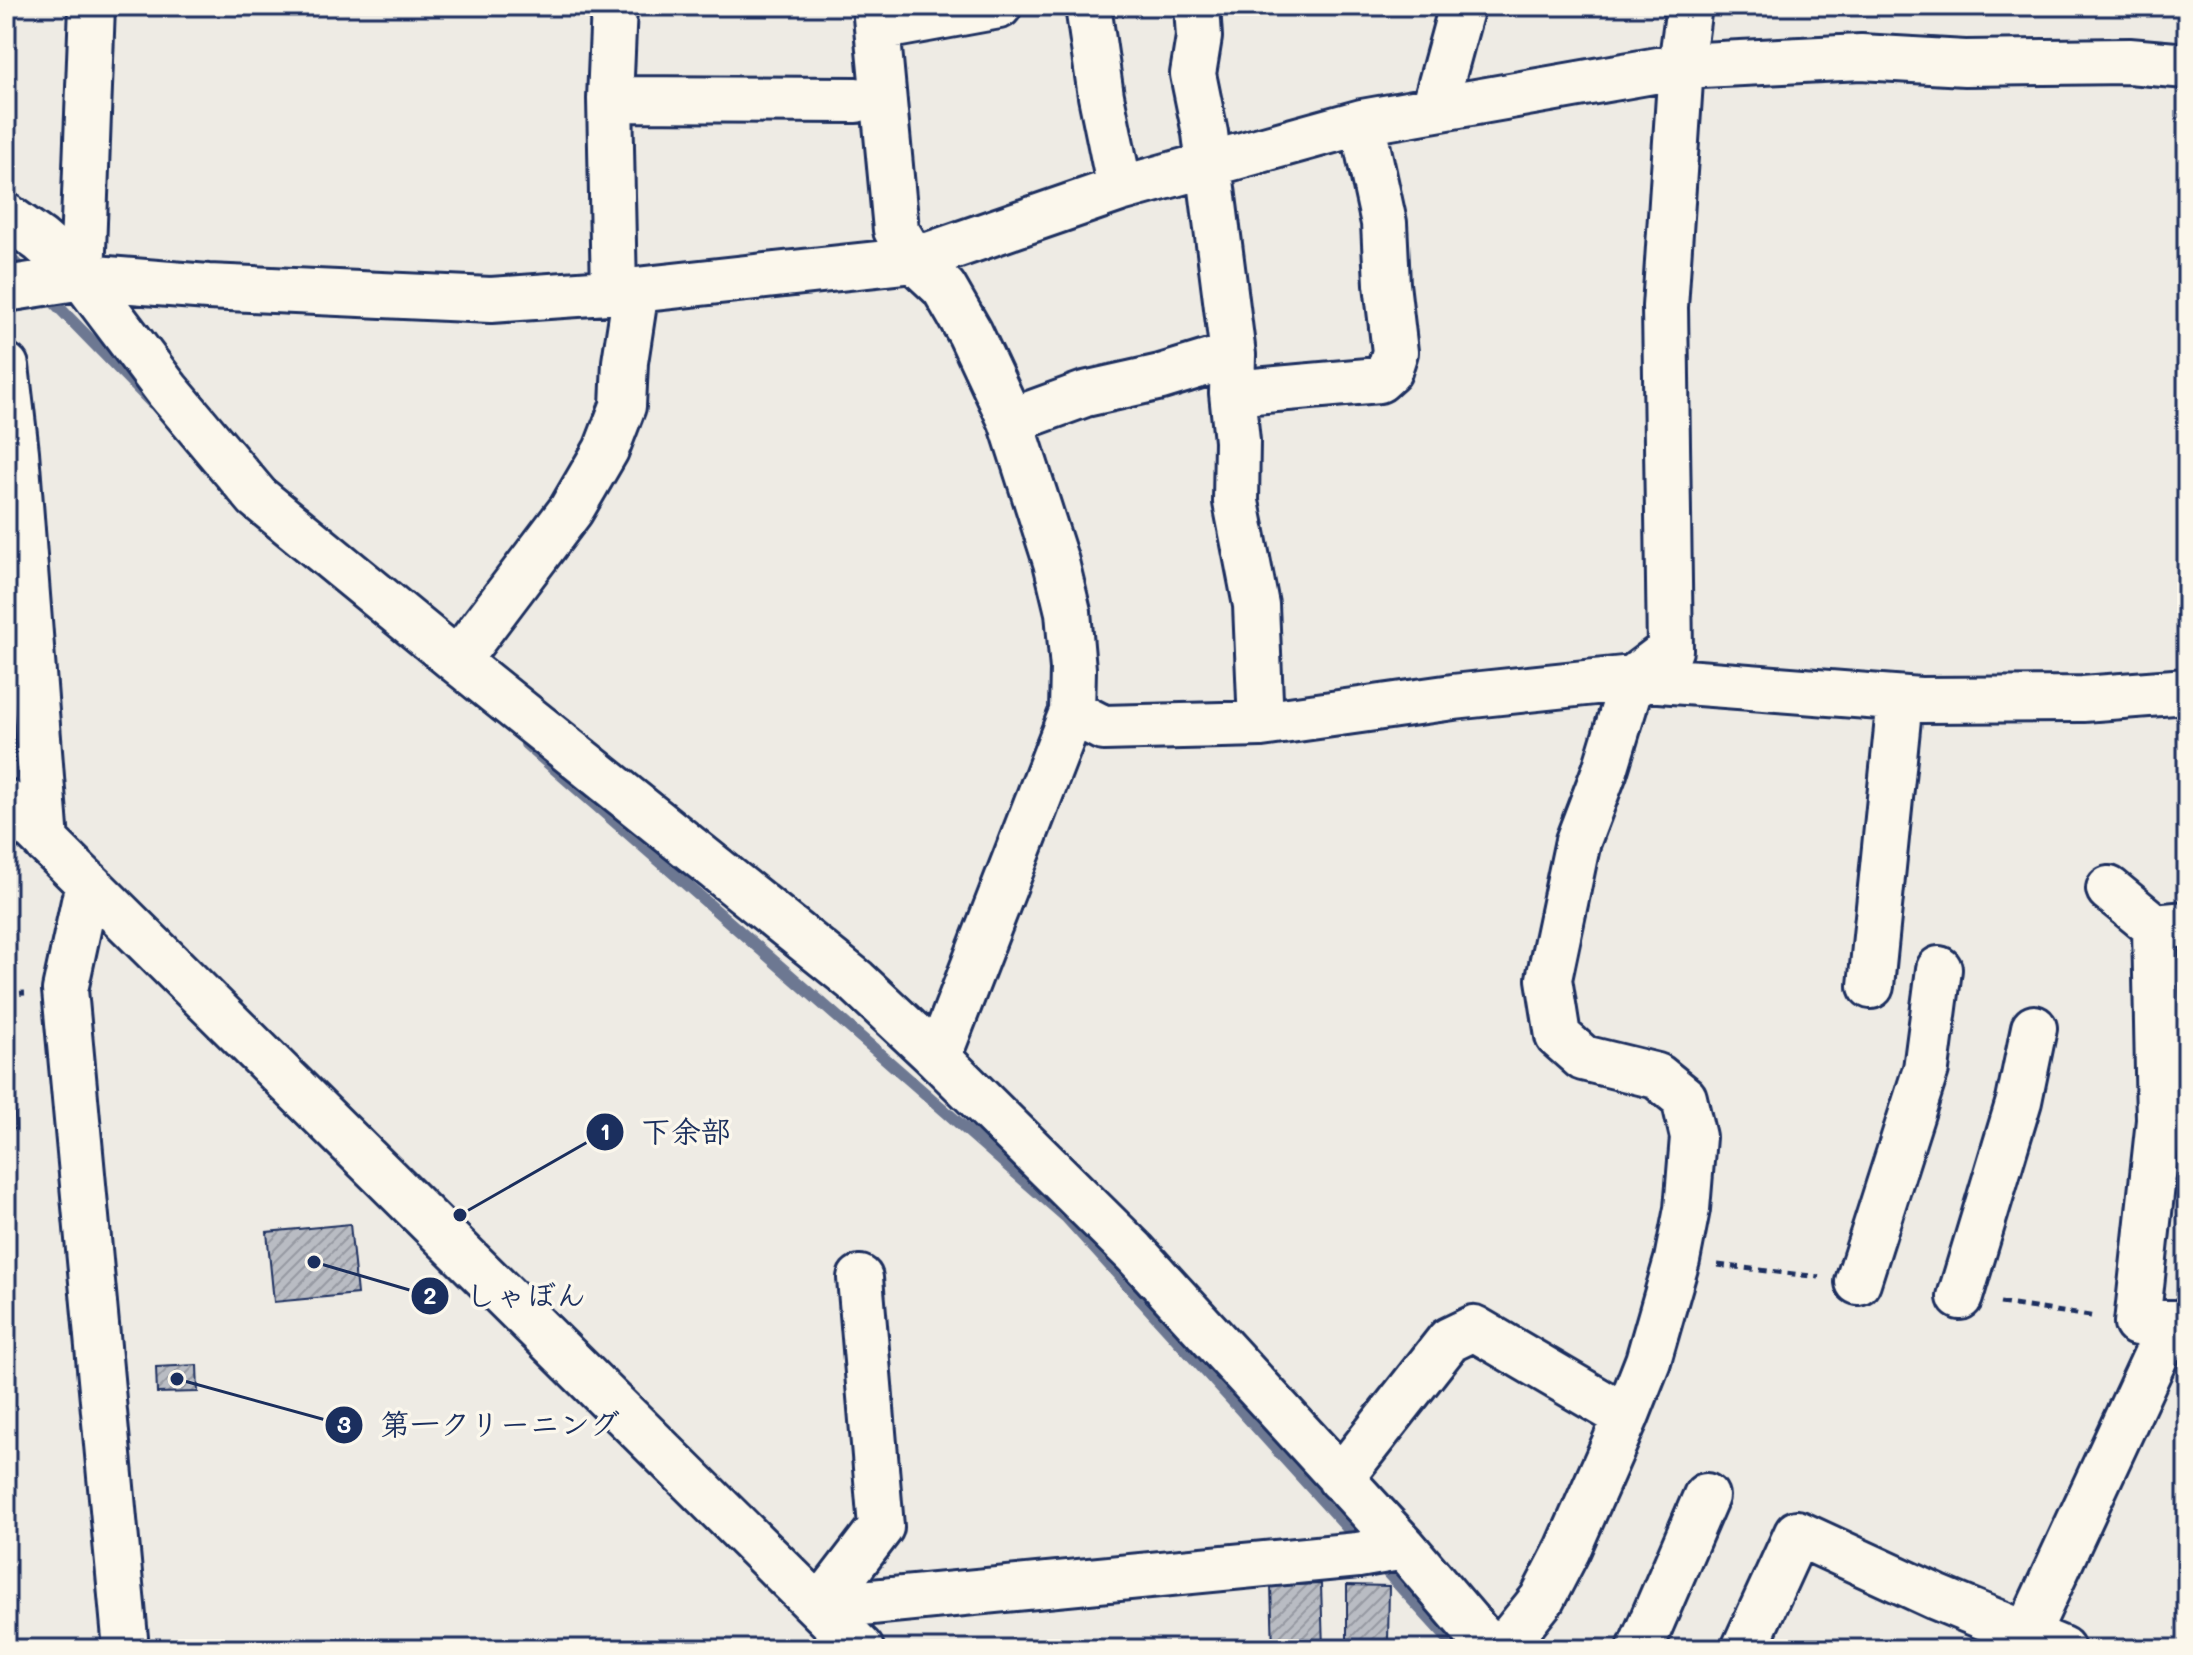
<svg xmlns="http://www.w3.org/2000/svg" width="2193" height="1655" font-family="Mali,'Klee One',sans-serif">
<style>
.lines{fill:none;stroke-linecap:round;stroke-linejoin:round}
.stream{stroke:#6d7892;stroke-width:12}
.building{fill:url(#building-hatch);stroke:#1b2f5e;stroke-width:2}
.minor-casing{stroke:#1b2f5e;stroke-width:50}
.path{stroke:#1b2f5e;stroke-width:5;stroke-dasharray:8 6;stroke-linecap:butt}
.minor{stroke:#fbf7ec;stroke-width:44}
.leader{fill:none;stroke:#1b2f5e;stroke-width:3}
.callout-dot{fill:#1b2f5e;stroke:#fbf7ec;stroke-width:3}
.mark-label{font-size:24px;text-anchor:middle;font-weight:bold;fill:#fff}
.callout-label{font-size:30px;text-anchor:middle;font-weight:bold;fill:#1b2f5e;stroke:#fbf7ec;stroke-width:7;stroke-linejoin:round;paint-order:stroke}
</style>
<defs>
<pattern id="building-hatch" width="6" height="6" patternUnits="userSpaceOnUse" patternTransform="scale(2)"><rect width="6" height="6" fill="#b9bcc3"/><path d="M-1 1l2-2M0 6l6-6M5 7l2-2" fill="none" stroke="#9699a2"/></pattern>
</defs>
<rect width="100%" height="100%" fill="#eeebe4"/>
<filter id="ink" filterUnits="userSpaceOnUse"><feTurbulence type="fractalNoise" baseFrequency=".0125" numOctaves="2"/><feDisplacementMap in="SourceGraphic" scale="16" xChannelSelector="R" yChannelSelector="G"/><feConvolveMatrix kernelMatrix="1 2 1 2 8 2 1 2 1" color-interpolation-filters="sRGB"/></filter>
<g filter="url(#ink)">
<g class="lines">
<path class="stream" d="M6,254L29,277
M45,293L152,403
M526,744L1066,1217L1361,1543
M1376,1560L1457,1649"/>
</g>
<path class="building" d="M6,1006L16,1129L6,1130Z
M350,1224L357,1294L274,1302L267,1232Z
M197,1365L198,1392L157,1393L156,1367Z
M1321,1584L1323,1649H1273L1271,1586Z
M1347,1585L1389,1586L1388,1643L1347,1642Z"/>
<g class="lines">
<defs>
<path id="minor" d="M614,6L610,99L614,292
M875,6L896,230L914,260L944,288L970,333L1011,421L1056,562L1068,612L1073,669L1072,712L938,1058
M1088,6L1101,96L1120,189
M1197,6L1199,37L1193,74L1205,133L1233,355L1232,393L1237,441L1236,502L1256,605L1261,724
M878,28L999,6
M610,99L856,100
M1434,109L1462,6
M6,216L40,240L82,277L167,390L257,497L457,661L856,981L938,1058L1134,1252L1404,1547L1491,1649
M82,277L92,6
M6,289L82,277L208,287L491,300L636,290L914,260L1120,189L1362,122L1681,66L1861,57L1965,63L2129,61L2187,66
M6,366L16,452L46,842
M1232,393L1379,380L1389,371L1395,352L1387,284L1384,223L1362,122
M1011,421L1085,394L1161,377L1233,355
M457,661L571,510L606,450L623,406L625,362L636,290
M1072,712L1103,728L1261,724L1453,697L1633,678L1920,700L2083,699L2187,691
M6,802L861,1649
M88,883L65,990L126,1649
M2109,889L2155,927L2187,924
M2155,927L2159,1120L2137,1323H2187
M1871,986L1900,699
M1858,1282L1926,1069L1939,969
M1960,1297L2019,1101L2034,1028
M1340,1479L1449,1340L1474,1328L1626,1417
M820,1607L1358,1555L1404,1547
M820,1607L881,1527L860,1278
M1502,1649L1542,1599L1568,1549L1626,1417L1648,1361L1677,1260L1687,1209L1693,1137L1684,1098L1657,1076L1583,1058L1558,1036L1549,979L1578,841L1605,770L1633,678L1670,650L1665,307L1681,66L1689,6
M1640,1649L1706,1496
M1744,1649L1797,1533L1936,1597L2062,1649
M2020,1649L2171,1323"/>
</defs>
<use href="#minor" class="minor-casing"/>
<path class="path" d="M6,994L25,993
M1718,1265L1819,1277
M2000,1303L2097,1317"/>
<use href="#minor" class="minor"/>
</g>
</g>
<path class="leader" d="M460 1215L605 1132M314 1262L430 1296M177 1379L344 1425"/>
<g class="callout-dot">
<circle cx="460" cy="1215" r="8"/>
<circle cx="314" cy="1262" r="8"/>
<circle cx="177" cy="1379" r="8"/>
<circle cx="605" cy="1132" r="20"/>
<circle cx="430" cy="1296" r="20"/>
<circle cx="344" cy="1425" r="20"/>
</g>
<g class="mark-label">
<text x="605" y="1140">1</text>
<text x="430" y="1304">2</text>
<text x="344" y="1433">3</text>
</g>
<g class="callout-label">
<text x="686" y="1142">下余部</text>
<text x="526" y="1306">しゃぼん</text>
<text x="500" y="1435">第一クリーニング</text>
</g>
<rect width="2193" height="1655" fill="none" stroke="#fbf7ec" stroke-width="32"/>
<rect x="16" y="16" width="2161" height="1623" fill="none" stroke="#1b2f5e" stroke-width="3" filter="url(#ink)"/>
</svg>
